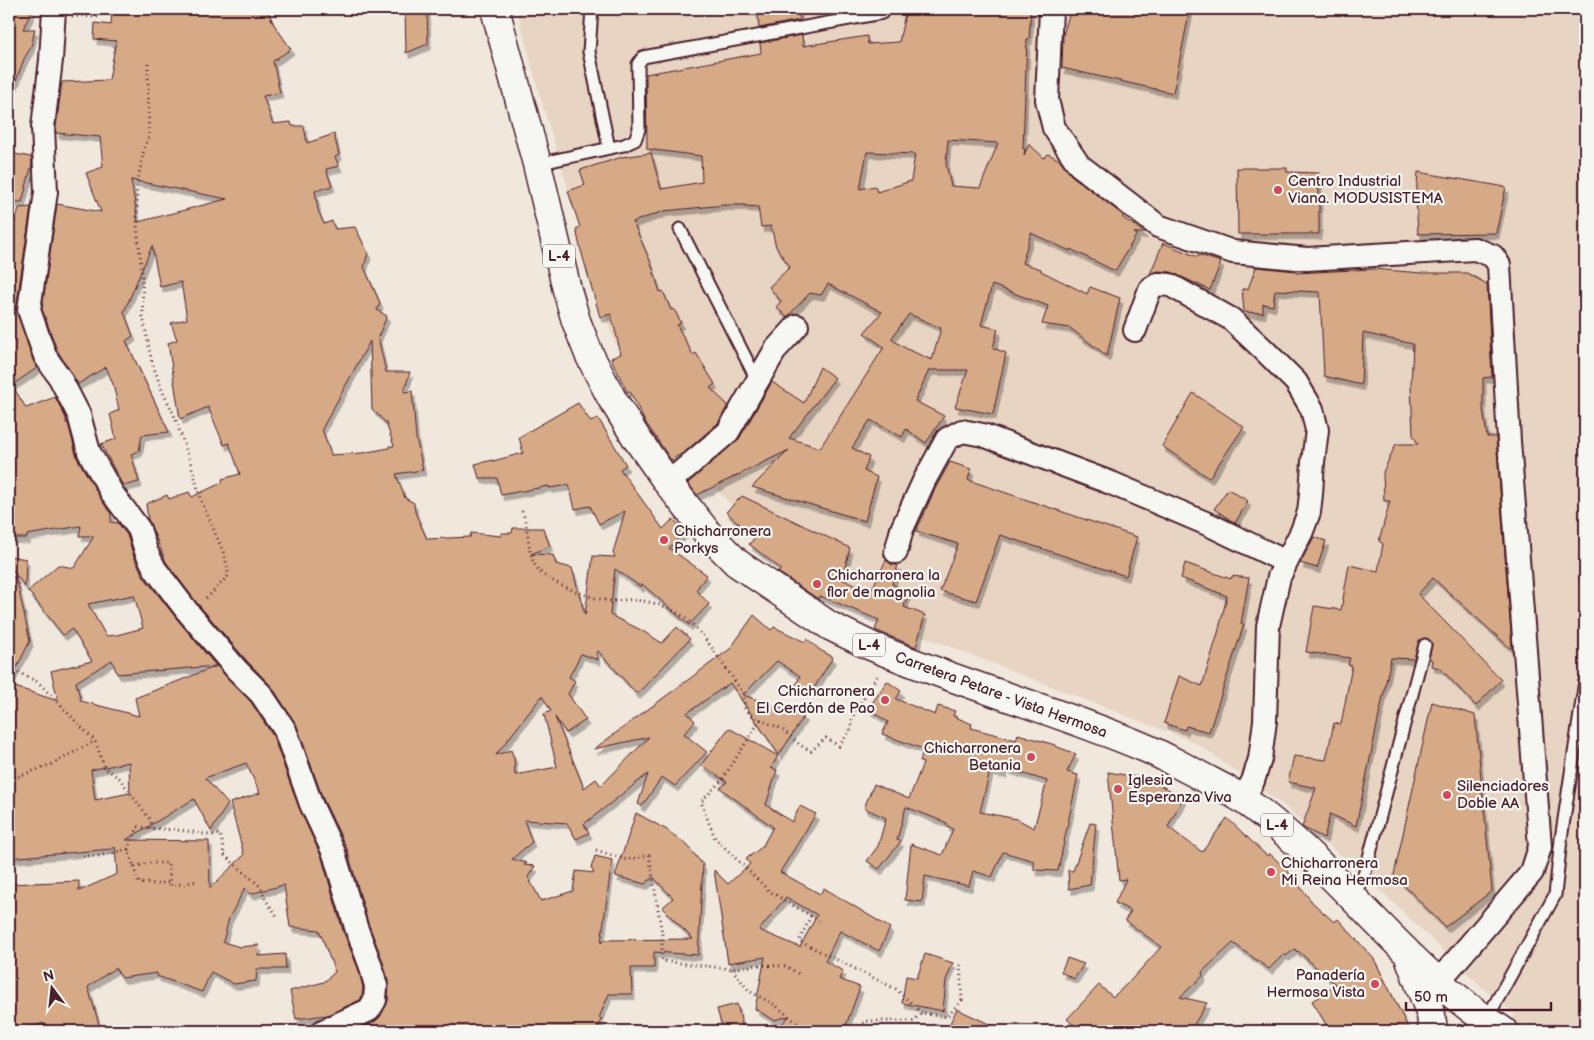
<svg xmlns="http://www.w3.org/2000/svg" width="1594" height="1040" font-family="'Balsamiq Sans',sans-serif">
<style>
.built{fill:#e8d4c3}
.building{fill:#d6a987;stroke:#4a1f2b;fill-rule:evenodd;filter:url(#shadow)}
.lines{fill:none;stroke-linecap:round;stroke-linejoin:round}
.lane-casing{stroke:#4a1f2b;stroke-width:15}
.street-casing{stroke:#4a1f2b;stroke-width:26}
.primary-casing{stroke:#4a1f2b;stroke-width:31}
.path{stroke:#4a1f2b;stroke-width:3;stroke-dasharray:1 4;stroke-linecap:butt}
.lane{stroke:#f6f6f2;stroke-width:11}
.street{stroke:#f6f6f2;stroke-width:22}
.primary{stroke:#f6f6f2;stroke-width:28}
.poi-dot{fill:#d1495b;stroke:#f6f6f2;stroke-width:2}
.labels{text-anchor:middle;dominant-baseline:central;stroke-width:4.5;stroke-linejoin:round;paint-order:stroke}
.shield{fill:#f6f6f2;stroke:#7e6067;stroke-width:1}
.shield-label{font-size:14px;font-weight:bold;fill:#4a1f2b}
.poi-label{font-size:15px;fill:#4a1f2b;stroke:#f6f6f2;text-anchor:start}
.street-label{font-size:15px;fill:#4a1f2b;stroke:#f6f6f2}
</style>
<defs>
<filter id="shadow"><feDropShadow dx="3" dy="5.5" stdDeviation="0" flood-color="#0004"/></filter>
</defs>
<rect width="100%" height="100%" fill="#f0e7dd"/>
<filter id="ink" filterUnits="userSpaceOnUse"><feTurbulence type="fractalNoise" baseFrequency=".02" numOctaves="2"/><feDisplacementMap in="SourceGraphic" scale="10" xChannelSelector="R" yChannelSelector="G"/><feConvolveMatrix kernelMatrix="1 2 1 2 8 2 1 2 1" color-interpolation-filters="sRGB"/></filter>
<g filter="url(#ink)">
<path class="built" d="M517,9H1585V1031H1502L1515,1015L1474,980L1377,887L1282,804L1196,743L907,630L790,563L719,492L654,415L626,372L602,308L580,227L539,93Z"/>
<path class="building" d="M9,9H33L23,29H35L31,47L24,59L11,94H9Z
M112,9H141L192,14L187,9H267L273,23L291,49L273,61L280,93L263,96L273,124L291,122L292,126H304L307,143L334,134L339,155L335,157L339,166L326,169L332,186L315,191L318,210L324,224L332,221L335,229L355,227L368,253L364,267L380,303L377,310L387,316L378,337L386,372H410L404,392L412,391L416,437L423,470L396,474L405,498L414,503L415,512L427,539L470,537L471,533L501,536V533H512L513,528H543L550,546L531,554L553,555L556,564L572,568L585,615L593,556L615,557L613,553L625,511L599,524L590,506L575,509L569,485L549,488V486L501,495L497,478H479L475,464L493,460V461L523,453L519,437L578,403L591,422L598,418L626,465L620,469L663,529L673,519L686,531L669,548L707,575L696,590L709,604L689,625L642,584L641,587L615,569L610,615L641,630L662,643L677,627L690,639L637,694L598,651L596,653L598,660L581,654L569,677L575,681L568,694L586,720L566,733L555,717L584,788L596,779L601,786L649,737L594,749L730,649L754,615L771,630L774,627L805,642L807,639L820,650L833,657L811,693L796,685L800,676L777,661L743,695L804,716L779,755L730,683L687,713L695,721L684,734L707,752L675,786L662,777L642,806L638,804L648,774L584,824L589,833L576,839L567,823L524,820L532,842L512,859L527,863L524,865L535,866L528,877L541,901L573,891L576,871L594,873L591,868L595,856L612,860L601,943L604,940L693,939L662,908L673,898L653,877L645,884L615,876L636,813L667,830L687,845L703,865L698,955L654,952V968H631L632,994H609L599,1018L602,1019L596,1031H354L374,1022L380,1017L388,1001L389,983L382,959L368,923L347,849L323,799L297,726L272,687L247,661L197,603L166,562L148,519L146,504L167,495L169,499L189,492L192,497L223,482L222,479L240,474L229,443L224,445L208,407L180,419L168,343L177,340L171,323L187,319L181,282L160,287L152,246L124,312L133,336L126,341L169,432L142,435L139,451L131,454L139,482L123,486L101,444L116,439L110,414L119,410L113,384L106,367L78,384L57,350L42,309L57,204L101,212L86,173L103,167L100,137L56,133V127L62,82L109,80L116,41L94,39L95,23L111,25ZM131,180L227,199L138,222ZM370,341L372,409L386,423L394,446H389V448L362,453L331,455L322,429ZM542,696L551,711L544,714L557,767L515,775L514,758L511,750L496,755Z
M405,9H427L428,44L406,53Z
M757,9H799L800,20L759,28Z
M906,9H1031L1029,39H1027L1023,149H1025L1024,155L1029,144L1044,158L1048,154L1060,160L1071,175L1123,215V218L1145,233H1134L1137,234L1115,271L1070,249V251L1031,233L1022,263L1041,269V271L1087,294L1090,287L1120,298L1107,356L1070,328L1042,324L1048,306L992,285L981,325L998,329L993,348L1006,353L993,414L955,407L968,370H929L915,401L944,416L926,443L906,429L902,437L870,420L852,448L869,457L864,471L877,477L865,521L752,487L789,450L697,495L688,483L739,439L772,382L804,403L820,367L835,378L789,438L820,448L884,347L864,333L882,312L828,284L821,295L810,293L787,317L776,307L781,301L769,287L790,267L776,247L771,226L761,227L758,207L745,206V205H725L664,211L633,222L651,263L660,292L663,291L671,310L674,309L681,323L677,325L693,355L696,353L715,384L710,388L728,405L718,423L686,451L671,460L644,420L630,391L627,392L611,358L621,354L611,314L600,317L580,247L576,229L580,227L568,191L585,185L580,170L622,157L651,153L661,189L702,182L701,156L647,149L646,74L761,53L760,43L802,35L803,46L867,36L868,44L899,42ZM948,140L998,143L980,188L951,186L946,164ZM867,152L915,154L911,181L877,192L875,186L860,189ZM909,314L941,328L932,360L907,349L891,339Z
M1071,9H1190L1173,93L1062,68L1063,35Z
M9,153L31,157L32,164L22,202L9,201Z
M1237,168H1287V172L1319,173V234H1238Z
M1418,172L1506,187L1496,233L1418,234L1416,198Z
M31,207L16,309L33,360L37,368L12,385L26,408L55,397L66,418V423H68L77,458L101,499L111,514V522L118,523L127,535L134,557L144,577L177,619L216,666L117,674L112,660L76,682L81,701L139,716L135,698L217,666L251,702L273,736L299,808L322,858L343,931L358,968L363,987L362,996L360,1000L327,1015L296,1019L290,991L324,982L335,972L319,930L290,927L284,885L250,894L245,888L229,918L223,942L240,947L259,945L258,956L285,954L286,969H257L256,981L234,984L211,972L202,992L157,976V973L122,978L115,968L88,987L101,1031H41L44,1023L16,1031H9V884L79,881V891L117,874L115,847L112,849L9,858V685L58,701L51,671L92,661L72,629L63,635L28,591L58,565L74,568L94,536H79L81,526L27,535V538H9V243L19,208ZM134,595L143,628L117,635L106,636L88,604ZM129,762L130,793L95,800L91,770ZM246,763L260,793L230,803L244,855L210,888L209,841L126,840L194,799L211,831L228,804L205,778Z
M1163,243L1198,257L1199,255L1221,262L1210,290L1171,272L1158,271L1150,274Z
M1256,267L1296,271V273L1372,269L1422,273H1467L1487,284L1492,377L1483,378V409L1487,437H1496L1512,647L1510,648L1433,578L1418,594L1501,680L1476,706L1440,668L1431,666L1432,660L1429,659L1432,644L1427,638L1419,640L1414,659L1391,658L1356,826L1330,814L1324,838L1302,827L1316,788L1288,782L1294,756L1326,760L1334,723L1341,724L1352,666L1348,665L1350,658L1306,652L1314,606L1341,610L1349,565L1378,571L1383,544L1379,541L1390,501H1384L1383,472L1396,444H1418L1413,435L1411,385L1413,344L1363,333L1361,385L1324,376L1320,292L1275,290L1273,306L1263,304V313L1244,312L1242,289H1248Z
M1193,393L1244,427L1209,478L1162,446Z
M950,462L971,469L968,480L1137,537L1126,576L1000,535L976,601L940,591L958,544L916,531L936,487Z
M1228,489L1248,501L1235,523L1214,509Z
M742,496L850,548L842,579L870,593L886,560L892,565H898L892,584L908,592L904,607L925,615L916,647L875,630L879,620L820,596L818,599L778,572L781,569L749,544L755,538L726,512Z
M1314,537L1326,541L1317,568L1300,563Z
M10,556L26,559L25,587L11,568Z
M1185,563L1231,579L1232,576L1249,578L1241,624H1244L1209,732L1186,726L1185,730L1164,723L1179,676L1202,686L1218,633L1227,596L1181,578Z
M9,577H16L30,641L9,683Z
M887,681L901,691L896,699L935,715L938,706L955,711L953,716L972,724L971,728L1016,740L1018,734L1055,745V746L1076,754L1067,772L1078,775L1058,871L1034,870V861L1003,852L992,877L973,871L969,886L925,876L922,902L905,900L911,844L942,855L953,829L946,825L947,823L906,807L897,840L901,841L879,869L867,861L878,846L886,818L864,808L874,784L909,799L923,763L920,762L923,749L882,734L888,722L868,709ZM1005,768L1047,781L1034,828L1017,819L980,812L990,771L1004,773Z
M1432,702L1475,715L1492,891L1445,927L1394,875Z
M729,728L778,756L771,768L777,770L766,805L792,822L800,806L816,814L780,872L820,894L824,888L890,928L879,951L840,931L825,961L843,971L839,979L860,987L844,1031H776L789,1016L774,1020L755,1009L765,957L728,963L714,870L728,884L750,864L746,859L762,847L773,827L720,788L727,782L701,765ZM786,897L817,915L800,947L759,930Z
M1108,772L1148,779L1183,797L1168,827L1202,852L1227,818L1267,856L1269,853L1286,869L1313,903L1334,922L1338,919L1374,959L1410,1031H1330L1312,1001L1336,985L1298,951L1297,952L1295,949L1286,956L1284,954L1269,969L1233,943L1202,972L1203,976L1180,997L1207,1003L1190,1031H1100L1093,1028L1075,1026L1067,1019L1099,985L1113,997L1131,980L1161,947L1125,920L1131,911L1115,903L1126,879L1119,880Z
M1090,823L1096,824L1090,885L1069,889L1068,870L1073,871Z
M925,954L953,963L946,980L943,1011L902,1003L906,976L917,978Z
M1067,958L1084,964L1074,979L1061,972Z
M737,1004L743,1028L731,1031H723L717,1009Z
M957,1009L1004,1031H967L950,1023Z"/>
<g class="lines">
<defs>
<path id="lane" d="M592,9L589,52L609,148
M537,164L624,145L635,140L639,129L638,64L643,57L882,13
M680,229L757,380
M1355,899L1366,869L1425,645
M1486,1020L1555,895L1561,839L1585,681"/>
<path id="street" d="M54,9L51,60L43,127L46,192L29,310L45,356L60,378L79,415L89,452L112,493L139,529L146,551L155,569L187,611L237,670L261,694L285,730L311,804L334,853L356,927L370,964L376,986L375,1000L369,1010L323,1031
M1051,9L1047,100L1054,128L1079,165L1158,226L1233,252L1307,259L1475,249L1493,256L1499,265L1509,441L1540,847L1532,872L1438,982
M1135,330L1150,289L1158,284L1170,285L1231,319L1264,350L1296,382L1312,409L1317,430L1313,462L1311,494L1309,512L1302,531L1279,577L1268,626L1265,721L1260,759L1253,781L1243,799
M668,483L728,432L776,349L797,326
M896,552L902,529L924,481L947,439L962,431L983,435L1111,483L1210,525L1286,562"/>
<path id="primary" d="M495,9L537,164L567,290L576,321L589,354L611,397L637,439L668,483L709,535L737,563L830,626L871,646C962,685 1057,710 1148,749C1164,756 1179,765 1195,773C1211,782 1229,790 1244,800C1339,867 1404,969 1503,1031
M1410,959L1431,1015L1433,1031"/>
</defs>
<use href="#lane" class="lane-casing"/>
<use href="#street" class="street-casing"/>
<use href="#primary" class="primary-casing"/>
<path class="path" d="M72,16L102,17
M148,63L149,137L144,149L137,185V226L142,274L143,317L152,363L164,395L173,412L191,464L201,500L224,554L228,570V576L211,594L203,600
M522,511C530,529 526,554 538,570C549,583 594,600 611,601C619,601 626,599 634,600C649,601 668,606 681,615C700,628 714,651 727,670C733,677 736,685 743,691L745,708L752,716L782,729L800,745L811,751L826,738L839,746L850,731L853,716L879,673
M9,668L38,682L92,738L95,741L105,768L119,778L151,821V828
M761,719L722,780L701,802L715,838L769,891L819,921
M9,780L52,764L95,741
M128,849L134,867L149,863H168L171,886L198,881
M596,850L627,860L649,855L662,933V961L732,969L758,965L785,966L799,974
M83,856H98L128,849L138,827L187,831L209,835L220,834L224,849L223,854L261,887L265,899L277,916
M134,867L139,883L158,884L170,882
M811,916L799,941L896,989L922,1013
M732,969L749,991L775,1005L807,1031
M857,1031L865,1021H913L922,1013L947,1017L962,1000L960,961"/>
<use href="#lane" class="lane"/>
<use href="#street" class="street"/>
<use href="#primary" class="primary"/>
</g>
</g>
<g class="poi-dot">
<circle cx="1278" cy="190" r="5"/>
<circle cx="664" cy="540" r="5"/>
<circle cx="817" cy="584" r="5"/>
<circle cx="885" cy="700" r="5"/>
<circle cx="1031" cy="757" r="5"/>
<circle cx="1118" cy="789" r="5"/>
<circle cx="1447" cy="795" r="5"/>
<circle cx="1271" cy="872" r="5"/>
<circle cx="1375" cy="984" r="5"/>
</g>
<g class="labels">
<g class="shield">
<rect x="543" y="244.5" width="32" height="23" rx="4"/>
<rect x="853" y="633.5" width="32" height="23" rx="4"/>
<rect x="1261" y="813.5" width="32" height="23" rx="4"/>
</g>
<g class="shield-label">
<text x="559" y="256">L-4</text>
<text x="869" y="645">L-4</text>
<text x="1277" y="825">L-4</text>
</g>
<g class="poi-label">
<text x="1288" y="181">Centro Industrial<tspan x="1288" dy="17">Viana. MODUSISTEMA</tspan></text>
<text x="674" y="531">Chicharronera<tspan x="674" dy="17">Porkys</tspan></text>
<text x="827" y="575">Chicharronera la<tspan x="827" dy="17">flor de magnolia</tspan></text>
<text x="875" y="691" text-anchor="end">Chicharronera<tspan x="875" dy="17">El Cerdón de Pao</tspan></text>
<text x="1021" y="748" text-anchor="end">Chicharronera<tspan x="1021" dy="17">Betania</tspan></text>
<text x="1128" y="780">Iglesia<tspan x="1128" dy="17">Esperanza Viva</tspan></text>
<text x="1457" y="786">Silenciadores<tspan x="1457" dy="17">Doble AA</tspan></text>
<text x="1281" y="863">Chicharronera<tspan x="1281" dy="17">Mi Reina Hermosa</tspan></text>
<text x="1365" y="975" text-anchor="end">Panadería<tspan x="1365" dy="17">Hermosa Vista</tspan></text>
</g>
<g class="street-label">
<text transform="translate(1001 695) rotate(20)">Carretera Petare - Vista Hermosa</text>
</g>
</g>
<rect width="1594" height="1040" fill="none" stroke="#f6f6f2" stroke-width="30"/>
<rect x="15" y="15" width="1564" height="1010" fill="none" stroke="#4a1f2b" stroke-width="2" filter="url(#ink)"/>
<g transform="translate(52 988) rotate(345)" stroke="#f6f6f2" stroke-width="4" paint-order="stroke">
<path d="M0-4L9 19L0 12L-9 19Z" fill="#4a1f2b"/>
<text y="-8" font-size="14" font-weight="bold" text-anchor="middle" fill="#4a1f2b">N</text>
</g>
<path d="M1406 1002v8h145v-8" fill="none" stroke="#4a1f2b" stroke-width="2.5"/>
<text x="1414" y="1002" font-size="15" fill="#4a1f2b" stroke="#f6f6f2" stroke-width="4" paint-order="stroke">50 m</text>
</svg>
